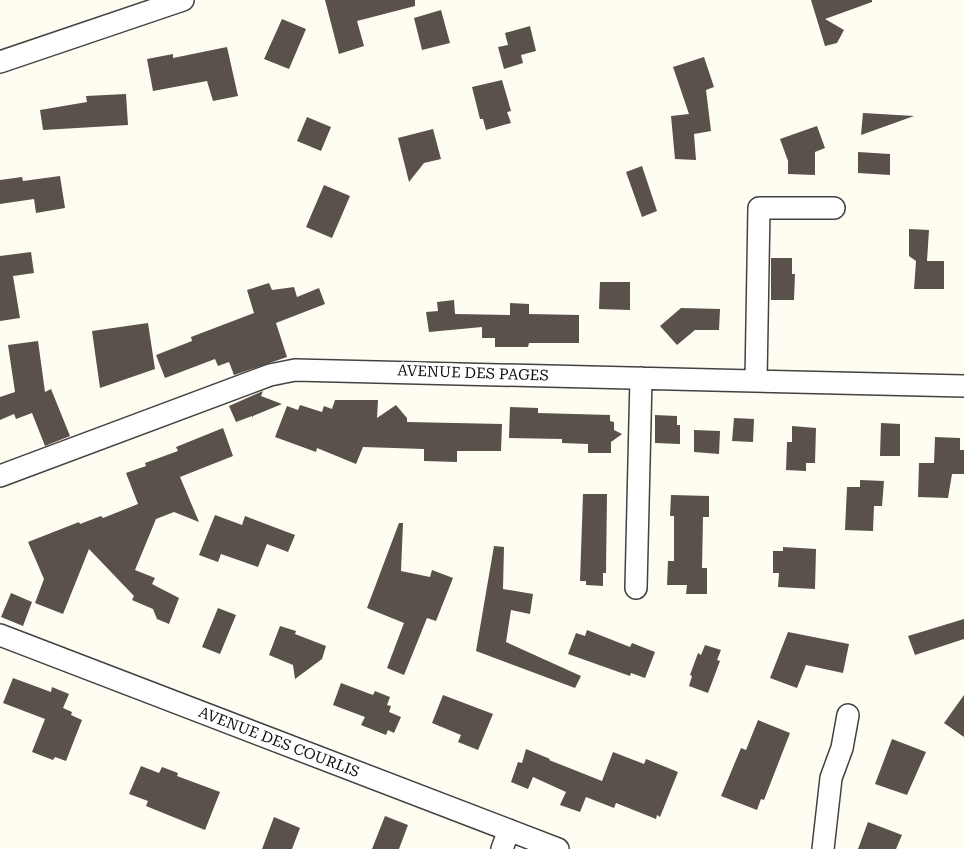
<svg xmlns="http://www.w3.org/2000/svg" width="964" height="849" font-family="'Roboto Serif',serif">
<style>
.building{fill:#59514a}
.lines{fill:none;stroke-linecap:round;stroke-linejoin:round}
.street-casing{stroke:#424242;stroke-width:24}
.street{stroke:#fff;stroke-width:21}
.labels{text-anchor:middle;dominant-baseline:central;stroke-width:6;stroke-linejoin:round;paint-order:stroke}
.street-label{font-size:15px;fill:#0f0f0f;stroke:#fff}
</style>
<rect width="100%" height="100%" fill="#fffdf1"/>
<path class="building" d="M325,0H415V6L357,21L364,46L339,54Z
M811,0H872V2L825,19L844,30L837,43L825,46Z
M441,10L450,43L422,50L414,18Z
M282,19L306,29L289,69L264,59Z
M530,26L536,51L521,55L523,63L504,69L498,47L508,45L505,33Z
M227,47L238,96L213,101L207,81L153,91L147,59L173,54V58Z
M704,57L714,87L706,90L711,131L694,134L696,160L675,159L671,116L689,114L673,67Z
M502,80L511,111L507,112L511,123L486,130L483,119H480L472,87Z
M126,94L128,125L43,130L40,110L87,102L86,96Z
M863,113L914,116L861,135Z
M307,117L331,127L321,151L297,141Z
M817,126L825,148L815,152V175L788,174V161L780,139Z
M433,129L441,159L424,163L409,182L398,138Z
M858,152L890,154V175L858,173Z
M642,166L657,211L642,217L626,172Z
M60,176L65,208L36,213L34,199L0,204V180L22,177L23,181Z
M324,185L350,196L332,238L306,227Z
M909,229L929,230L927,261H944V289H914L916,261L909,256Z
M31,252L34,273L13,276L20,318L0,321V256Z
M771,258H792V274H795L794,300H771Z
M600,282H630V310L599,309Z
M269,283L272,290L294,287L297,297L319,288L325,304L276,323L287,357L234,375L229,362L218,366L215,359L165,378L156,355L192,341L191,337L254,313L247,290Z
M454,300L455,314L510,315V303L529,304V314L579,315V343H529L528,347H495V338H482V327L429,332L426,312L438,311L437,302Z
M681,308L720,309L719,330H695L677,345L660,326Z
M148,323L155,369L100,388L92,331Z
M38,341L45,392L51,389L70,436L45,446L32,413L16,419L14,414L0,420V397L15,392L8,345Z
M263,391L261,396L282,404L253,416L252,418V416L236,422L229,406Z
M335,400H378L377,418L396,405L407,418V422L502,424L501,451H457V462L424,461V449L363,447L356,464L317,448L316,452L275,437L287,406L298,410L300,405L322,412L324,406L332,409Z
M510,407L538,408V413L610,415V421L614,422V430L622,434L611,442V453H588V444L562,443V439L509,438Z
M655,415L677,416V425H680V444L655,443Z
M734,418L754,419L753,442L732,441Z
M881,423L900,424V456H880Z
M792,426L816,428L815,463H806V471L786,470L787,442H792Z
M223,428L233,456L180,477L199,522L174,512L156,519L135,570L155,578L152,584L179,598L169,624L157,619L153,609L132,600L134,596L89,549L63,614L35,603L44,579L28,542L79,522L80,524L101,516L103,518L138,504L126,473L146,466L145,463L178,451L176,447Z
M694,430L720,431L719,454L694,452Z
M935,437L960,438V450H964V474H952L948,498L918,497L919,463H934Z
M860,480L884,481L882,506H874L873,531L845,530L847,487H860Z
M583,494H607L606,573H603V586L586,585V581H580Z
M671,495L709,496V517H703L702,568H707V594H686L687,585H667L668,561H674V516H670Z
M215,515L242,525L245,516L295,535L288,552L267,544L258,567L221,554L218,562L199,555Z
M399,523H403L401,571L430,577L432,570L453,578L436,621L427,618L404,675L387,668L404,623L367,608Z
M494,546L504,547L503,589L533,594L530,614L511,610L506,642L581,676L575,688L476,651Z
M783,547L816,549L815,589L778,587L779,573H773V551H783Z
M11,593L32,602L23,626L1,617Z
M218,608L236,615L220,654L202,647Z
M964,619V639L915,655L908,636Z
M280,626L296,631L295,634L326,646L322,659L295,679L293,665L269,655Z
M587,630L630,647L632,643L655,652L645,678L631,673L630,676L568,654L576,633L585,636Z
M788,632L849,644L843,673L806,665L797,688L770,678Z
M705,645L721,650L717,660L720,661L708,693L689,686L692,676L690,675L698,653L701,655Z
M13,678L51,692L52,687L69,694L63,708L72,712L71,715L82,720L66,761L55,757L53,760L32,752L45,719L3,703Z
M341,683L373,695L375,691L390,697L387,705L391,706L389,712L401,717L394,733L388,730L386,735L361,725L365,717L333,705Z
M443,695L493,714L478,750L458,742L461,735L432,723Z
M964,695V737L944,723Z
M758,720L790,733L764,800L761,799L757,810L721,796L741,748L746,750Z
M892,739L926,752L907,795L875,784Z
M526,749L550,759L549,760L602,781L613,752L644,764L646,759L678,772L660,817L657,815L656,819L616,803L614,808L586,797L580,812L560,805L566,792L533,777L528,789L511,782L518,762L522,763Z
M141,766L159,773L162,767L178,773L177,776L220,792L205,830L146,806L148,801L129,794Z
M385,816L408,825L399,849H372Z
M274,817L300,828L292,849H262Z
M868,822L902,835L896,849H858Z"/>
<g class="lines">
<defs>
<path id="street" d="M0,62L183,0
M756,381L759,208H834
M0,476L270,375L295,370L964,386
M636,588L641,378
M0,635L558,849
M502,849L509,830
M823,849L831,778L842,748L848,715"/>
</defs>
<use href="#street" class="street-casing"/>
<use href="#street" class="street"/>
</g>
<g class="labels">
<g class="street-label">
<text transform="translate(473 373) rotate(2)">AVENUE DES PAGES</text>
<text transform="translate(279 742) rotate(21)">AVENUE DES COURLIS</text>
</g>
</g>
</svg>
